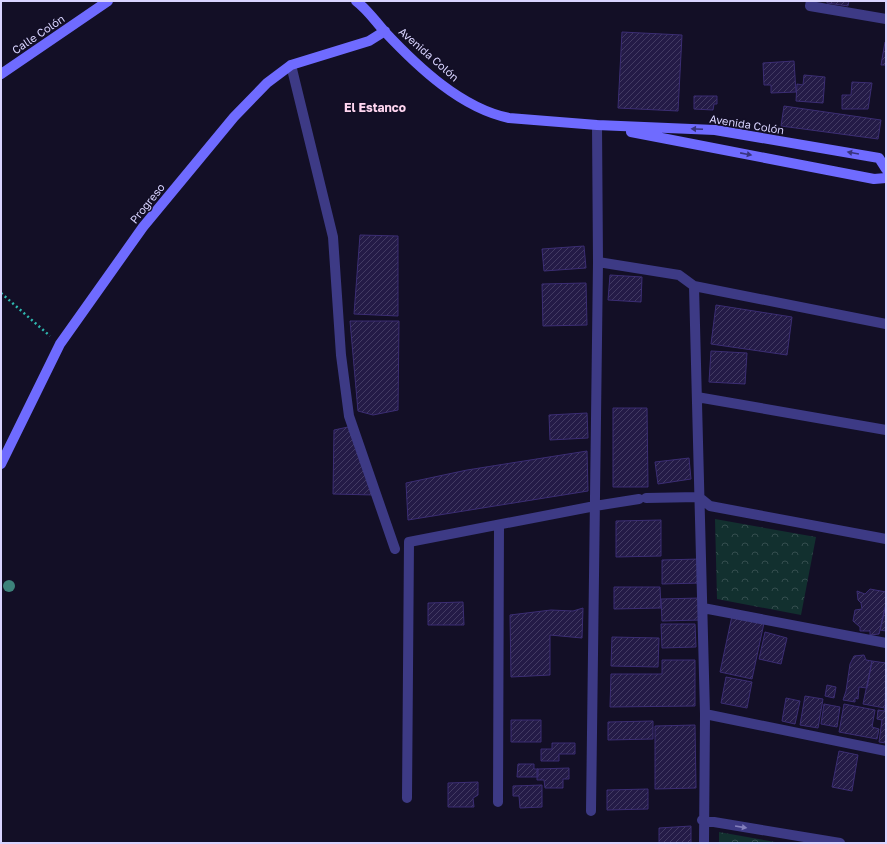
<svg xmlns="http://www.w3.org/2000/svg" width="887" height="844" font-family="'Golos Text',sans-serif">
<style>
.forest{fill:url(#forest-crowns)}
.building{fill:url(#building-hatch);stroke:#3b2d73}
.lines{fill:none;stroke-linecap:round;stroke-linejoin:round}
.path{stroke:#2fb8b0;stroke-width:2.5;stroke-dasharray:2 3;stroke-linecap:butt}
.street{stroke:#3d3a85;stroke-width:10}
.secondary{stroke:#6f6bff;stroke-width:10}
.tree{fill:#3d827b}
.oneway{fill:#38347d}
.oneway2{fill:#837fbc}
.labels{text-anchor:middle;dominant-baseline:central;stroke-width:3;stroke-linejoin:round;paint-order:stroke}
.street-label{font-size:11px;fill:#d9d4ff;stroke:#130f26}
.neighbourhood-label{font-size:12px;font-weight:bold;fill:#ffd6f0;stroke:#130f26}
</style>
<defs>
<pattern id="forest-crowns" width="20" height="18" patternUnits="userSpaceOnUse"><rect width="20" height="18" fill="#12302f"/><path d="M2 6a3 3 0 1 1 6 0M12 15a3 3 0 1 1 6 0" fill="none" stroke="#344d4e"/></pattern>
<pattern id="building-hatch" width="6" height="6" patternUnits="userSpaceOnUse"><rect width="6" height="6" fill="#241b47"/><path d="M-1 1l2-2M0 6l6-6M5 7l2-2" fill="none" stroke="#433b63"/></pattern>
</defs>
<rect width="100%" height="100%" fill="#130f26"/>
<path class="forest" d="M715,519L816,537L801,615L717,599Z
M719,832L781,843H719Z"/>
<path class="building" d="M827,1H849L848,6L827,3Z
M622,32L682,35L678,111L618,108Z
M885,42H886V65H881Z
M794,61L796,92L771,93V85H764L763,63Z
M804,75L825,77L823,103L796,101L797,84L803,85Z
M852,82L872,83L868,109H842V95H851Z
M694,96H717V104H714L713,110L694,109Z
M784,106L881,120L878,139L781,126Z
M360,235L398,236V316L354,314Z
M584,246L586,268L544,271L542,249Z
M610,275L642,277L641,302L608,300Z
M586,283L587,325L543,326L542,284Z
M716,305L792,317L787,355L711,344Z
M350,321H399L398,410L373,415L358,411Z
M711,351L747,353L745,384L709,382Z
M613,408H647L648,487H613Z
M587,413L588,438L550,440L549,415Z
M348,427L374,495L333,494L334,430Z
M587,451L588,491L408,520L406,483L467,470Z
M689,458L691,479L658,484L655,462Z
M661,520V556L616,557V521Z
M700,559L701,583L662,584V560Z
M614,587H660L661,608L614,609Z
M870,589L886,592V604L879,634L870,635V631H860V627L853,621L855,610L862,609L861,603L858,600L857,591L865,594Z
M700,598L701,620L662,621L661,599Z
M463,602L464,625H428V603Z
M886,604V631L880,630Z
M583,608L582,638L550,635V675L511,677L510,615L551,610L573,611Z
M732,616L764,623L752,679L720,672Z
M661,624H695L696,647L662,648Z
M765,632L787,638L781,664L759,659Z
M612,637L659,638L658,667L611,666Z
M864,655L866,660L872,661L867,688L859,687L858,699L855,698V702L843,700L846,691L850,664L854,656Z
M662,660H695V706L610,707L611,674H662Z
M872,661L886,663L885,708L863,704Z
M726,677L752,682L747,708L721,703Z
M827,685L836,687L834,698L825,696Z
M805,696L823,699L818,728L800,725Z
M786,698L800,701L795,724L782,721Z
M824,704L840,707L837,727L821,724Z
M844,704L875,710L872,727L879,729L877,739L839,732Z
M885,708H886V743L879,742L882,720L877,719L878,710L884,711Z
M511,720H541V742H511Z
M653,721V739L608,740V722Z
M695,725L696,788L655,789V726Z
M552,743H575V754H559V761H541V749H552Z
M839,751L858,755L852,791L832,787Z
M518,764H534V769H538V777H517Z
M569,768V779H563V788H545L544,780H537V769Z
M478,782V795L473,798L474,807H448V783Z
M542,785V807L520,808L519,796H513V786Z
M648,789V809L607,810V790Z
M691,826V843H659V828Z"/>
<g class="lines">
<path class="path" d="M1,293L50,336"/>
<path class="street" d="M811,1L810,6L886,19
M291,65L333,237L341,355L349,416L395,549
M598,262L679,275L694,286L886,324
M694,286L705,714L704,843
M697,397L886,430
M646,498L699,497L710,506L886,539
M703,608L886,643
M705,714L886,751
M407,798L409,542L595,506L639,499
M498,802L499,525
M591,811L598,262L597,125
M702,820L840,843"/>
<path class="secondary" d="M356,1C368,10 375,21 385,32C418,67 461,108 509,118L597,125L715,130L879,158L886,169
M1,74L108,1
M631,132L874,179L886,178
M1,464L60,344L143,227L234,117L267,83L291,65L369,41L385,31"/>
</g>
<circle class="tree" cx="9" cy="586" r="6"/>
<defs><path id="oneway-solid" d="M-6-.8H1V-3.2L6.5 0L1 3.2V.8H-6Z"/></defs>
<g class="oneway">
<use href="#oneway-solid" transform="translate(697 129) rotate(-178)"/>
<use href="#oneway-solid" transform="translate(853 153) rotate(-170)"/>
<use href="#oneway-solid" transform="translate(746 154) rotate(11)"/>
</g>
<use class="oneway2" href="#oneway-solid" transform="translate(741 827) rotate(9)"/>
<g class="labels">
<g class="street-label">
<text transform="translate(38 34) rotate(-34)">Calle Colón</text>
<text transform="translate(429 54) rotate(41)">Avenida Colón</text>
<text transform="translate(747 124) rotate(9)">Avenida Colón</text>
<text transform="translate(147 203) rotate(-51)">Progreso</text>
</g>
<g class="neighbourhood-label">
<text x="375" y="107">El Estanco</text>
</g>
</g>
<rect width="887" height="844" fill="none" stroke="#d9d4ff" stroke-width="4"/>
</svg>
